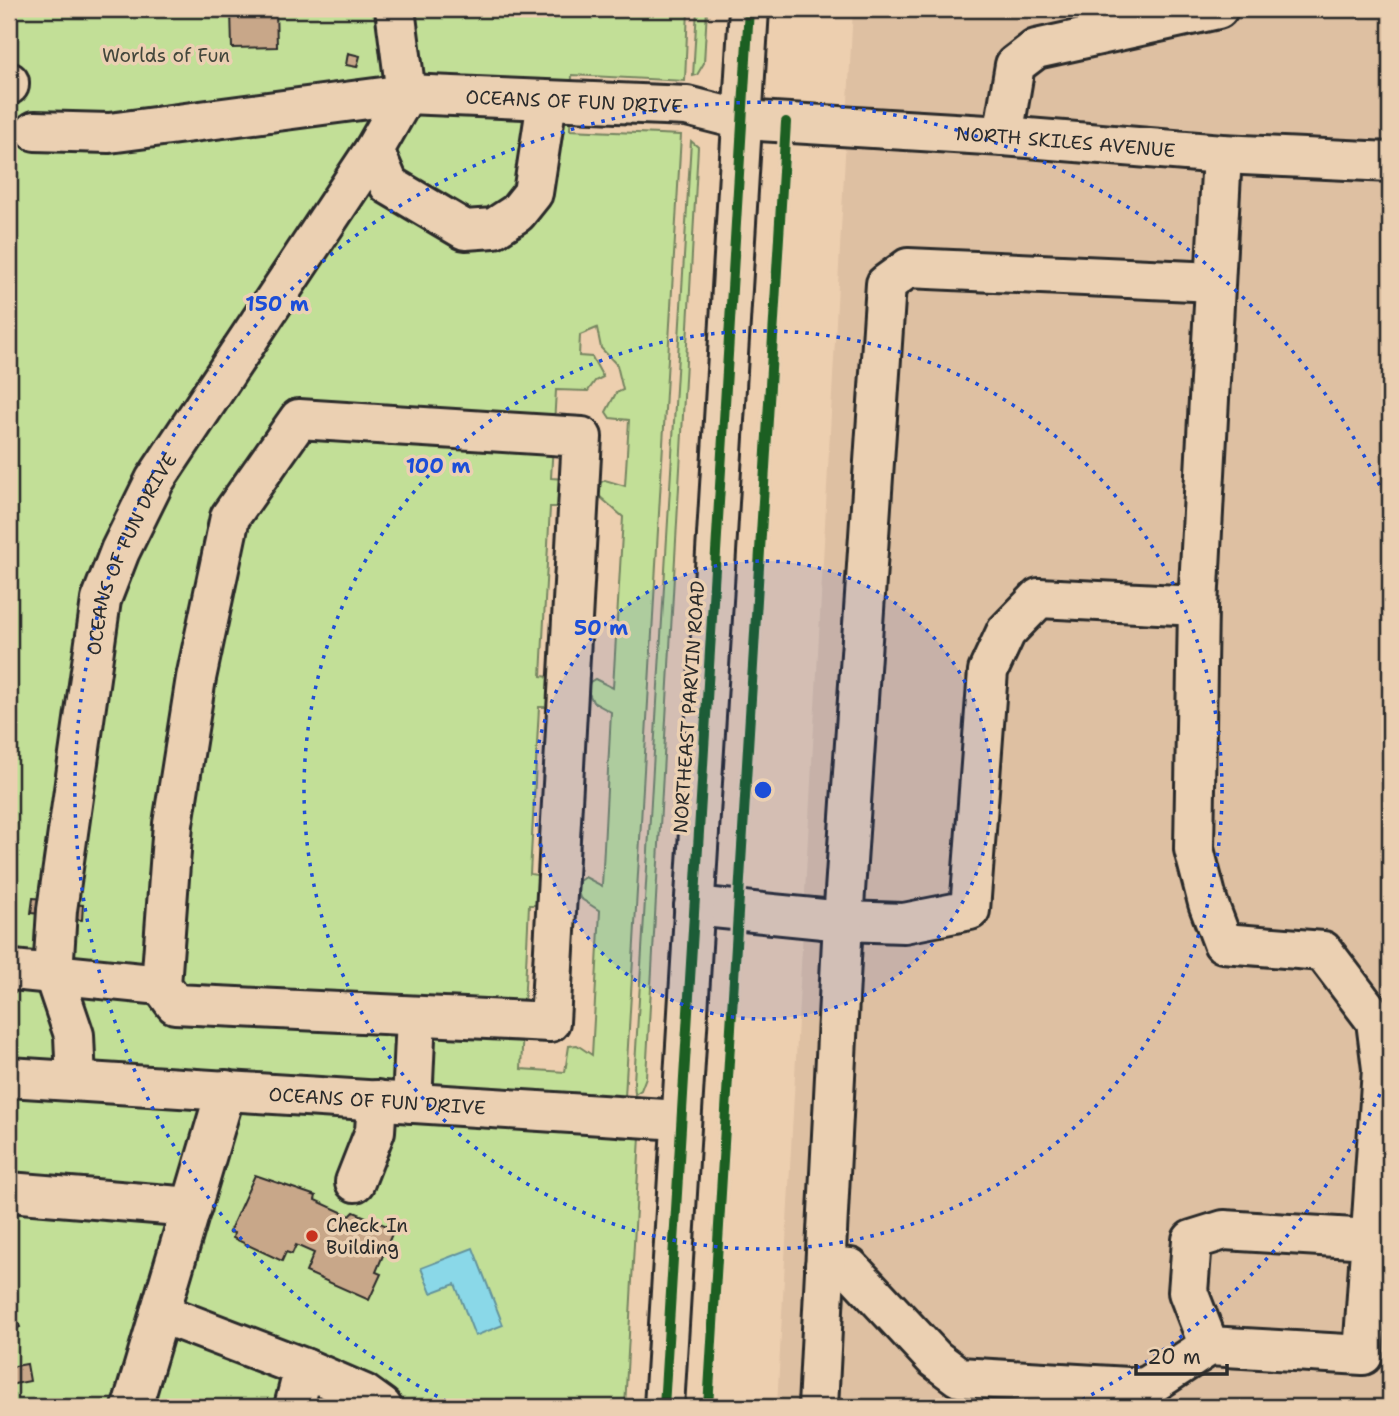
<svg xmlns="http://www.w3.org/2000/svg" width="1399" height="1416" font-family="'Shantell Sans',sans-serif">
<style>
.built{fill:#dec0a2}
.green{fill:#c2df97;stroke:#768561;stroke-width:2;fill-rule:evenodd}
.water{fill:#8ad8e8;stroke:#64939c;stroke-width:2}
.building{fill:#c8a789;stroke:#2b2b2b;stroke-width:2}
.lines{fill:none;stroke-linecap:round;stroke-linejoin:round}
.minor-casing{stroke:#2b2b2b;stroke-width:44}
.minor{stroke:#ebd0b2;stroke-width:38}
.cycleway-casing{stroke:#ebd0b2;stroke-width:15}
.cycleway{stroke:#1b5e20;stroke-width:10}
.ring{fill:none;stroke:#1d4ed8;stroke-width:3.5;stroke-dasharray:3.5 7}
.poi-dot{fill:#c8321e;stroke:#ebd0b2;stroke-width:2.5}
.labels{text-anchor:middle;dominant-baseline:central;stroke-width:7;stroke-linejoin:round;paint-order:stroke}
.park-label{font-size:19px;fill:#42463b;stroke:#ebd0b2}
.street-label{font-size:19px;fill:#2b2b2b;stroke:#ebd0b2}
.poi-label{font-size:19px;fill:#2b2b2b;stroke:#ebd0b2;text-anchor:start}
.centre{fill:#1d4ed8;stroke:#ebd0b2;stroke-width:3.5}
.ring-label{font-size:21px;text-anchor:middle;font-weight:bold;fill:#1d4ed8;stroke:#ebd0b2;stroke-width:7;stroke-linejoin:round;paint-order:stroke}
</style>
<rect width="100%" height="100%" fill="#edcfaf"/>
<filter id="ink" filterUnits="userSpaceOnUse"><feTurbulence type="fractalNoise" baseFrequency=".0143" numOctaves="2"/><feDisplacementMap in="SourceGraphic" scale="14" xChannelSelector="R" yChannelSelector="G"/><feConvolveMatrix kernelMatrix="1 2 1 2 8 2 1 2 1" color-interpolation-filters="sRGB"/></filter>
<g filter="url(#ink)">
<path class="built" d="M853,9H1390V1407H777Z"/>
<path class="green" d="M9,9H688L685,81L572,75L570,130L681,135L625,1097L519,1092L608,1134L622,1138L640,1136L625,1407H9ZM597,328L601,348L617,365L623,390L616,393L606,412L610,418L629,420L625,486L605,480L600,483L598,495L623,517L613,688L595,679L590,682L587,689L593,702L611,712L602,886L585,877L579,881L578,891L580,898L600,911L592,1055L577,1045L569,1046L565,1072L521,1069L529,905H541L543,876L530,874L539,707H550L551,677L541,676L550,507H563L565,479L551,478L556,390L588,391L595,381L603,377L592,357L579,356L580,335Z
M697,9H707L704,63L697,75L693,76Z
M691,141L698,147L646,1077L641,1090L635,1094L634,1082Z"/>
<path class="water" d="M473,1248L503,1325L475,1336L455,1284L431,1293L421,1268Z"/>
<path class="building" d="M231,9H276L277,47L232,48Z
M348,53L360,56L357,67L346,65Z
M33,898L43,899L41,914L31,913Z
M71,904L83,905L82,920L69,919Z
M255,1175L316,1196L315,1200L350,1216L354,1212L394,1229L376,1272L381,1274L369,1300L306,1272L314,1253L296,1245L292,1254L286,1252L282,1261L233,1238L234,1233L229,1232Z
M13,1312L20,1327L9,1332V1314Z
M27,1364L30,1381L9,1385V1367Z"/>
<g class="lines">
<defs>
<g id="minor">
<path d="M395,9L406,94"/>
<path d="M9,85V82"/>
<path id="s1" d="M35,131L109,133L406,94L687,106L742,120L1003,136L1222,154L1390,162"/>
<path d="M1003,136L1015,65L1036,49L1218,9"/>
<path d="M374,150L389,185L465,230L494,228L517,213L533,193L547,101"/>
<path d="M299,419L582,437L550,1022L175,1004L161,985L173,824L196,678L230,517Z"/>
<path d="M1198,606L1194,849L1208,903L1223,943L1323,951L1376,1021L1382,1069L1363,1355L1209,1346L1188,1292L1192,1240L1224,1230L1370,1239"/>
<path d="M694,906L843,921L904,923L970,910L988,671L1006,632L1039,598L1198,606L1222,154"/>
<path d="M9,972L13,970L161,985"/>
<path id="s2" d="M9,1077L680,1120"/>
<path id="s3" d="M76,1081L74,1035L53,973L57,910L101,600L120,551L155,480L374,150L406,94"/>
<path d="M412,1103L416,1017"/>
<path d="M355,1182L375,1131L377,1100"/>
<path d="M9,1192L192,1207"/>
<path d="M825,1266L850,1268L935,1359L959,1377L1145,1388"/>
<path d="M160,1313L304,1368L364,1394L382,1407"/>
<path d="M132,1407L226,1090"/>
<path d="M294,1407L304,1368"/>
<path d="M664,1407L749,9"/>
<path d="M818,1407L843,921L886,284L908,268L1215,282"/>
<path d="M1144,1407L1145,1388L1209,1346"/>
</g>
</defs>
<use href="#minor" class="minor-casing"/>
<use href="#minor" class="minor"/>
<defs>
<path id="cycleway" d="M664,1407L749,9
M708,1407L786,122"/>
</defs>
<use href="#cycleway" class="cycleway-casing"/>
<use href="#cycleway" class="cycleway"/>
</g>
</g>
<circle cx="763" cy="790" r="229" fill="#1d4ed8" fill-opacity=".12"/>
<g class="ring">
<circle cx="763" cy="790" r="229"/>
<circle cx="763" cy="790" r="459"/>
<path d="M1389 1075A688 688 0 0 1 1070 1406M456 1406A688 688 0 1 1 1389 505"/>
</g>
<circle class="poi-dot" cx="312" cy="1236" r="7"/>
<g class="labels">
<g class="park-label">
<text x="166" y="55">Worlds of Fun</text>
</g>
<g class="street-label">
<text stroke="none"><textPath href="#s1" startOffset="542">OCEANS OF FUN DRIVE</textPath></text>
<text stroke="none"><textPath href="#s1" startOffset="1036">NORTH SKILES AVENUE</textPath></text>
<text stroke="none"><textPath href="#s3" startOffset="541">OCEANS OF FUN DRIVE</textPath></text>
<text transform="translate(689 707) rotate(-86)">NORTHEAST PARVIN ROAD</text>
<text stroke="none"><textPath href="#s2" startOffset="369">OCEANS OF FUN DRIVE</textPath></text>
</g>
<g class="poi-label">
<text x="326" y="1225">Check In<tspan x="326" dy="22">Building</tspan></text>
</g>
</g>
<circle cx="763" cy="790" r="10" class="centre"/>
<g class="ring-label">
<text x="277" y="311">150 m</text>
<text x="438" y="473">100 m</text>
<text x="601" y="635">50 m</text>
</g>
<rect width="1399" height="1416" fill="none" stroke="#ebd0b2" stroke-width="35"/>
<rect x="18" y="18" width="1364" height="1381" fill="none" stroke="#2b2b2b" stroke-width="2.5" filter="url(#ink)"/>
<path d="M1136 1364v10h91v-10" fill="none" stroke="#2b2b2b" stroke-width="3.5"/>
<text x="1147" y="1364" font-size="21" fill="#2b2b2b" stroke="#ebd0b2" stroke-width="5" paint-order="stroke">20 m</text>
</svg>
